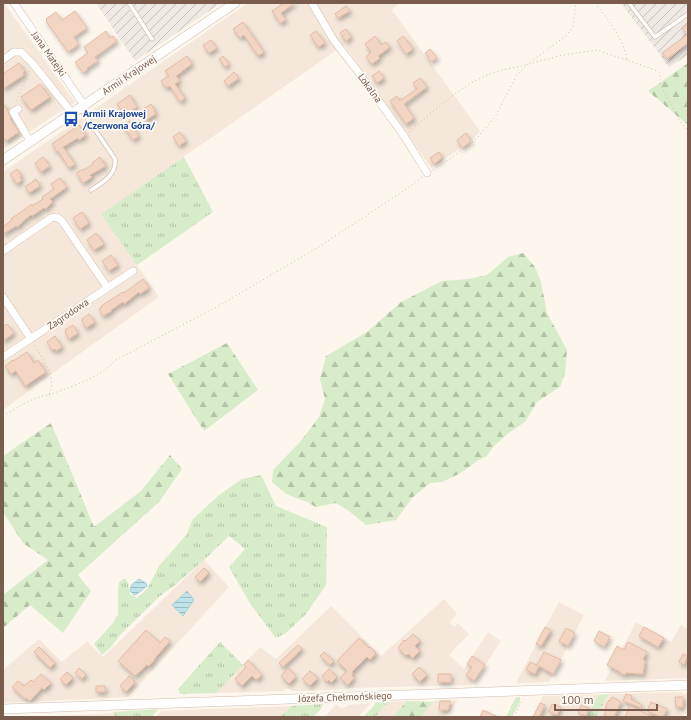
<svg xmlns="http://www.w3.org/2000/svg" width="691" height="720" font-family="'PT Sans',sans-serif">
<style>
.residential{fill:#f5e8da}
.industrial{fill:url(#industrial-furrows)}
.grass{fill:url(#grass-tufts)}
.forest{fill:url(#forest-firs)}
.water{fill:url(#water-rules);stroke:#a5d3da}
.building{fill:#f3d5c3;stroke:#e6bba3;filter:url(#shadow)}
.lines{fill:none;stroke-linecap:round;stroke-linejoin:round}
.service-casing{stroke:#d1beb0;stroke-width:5}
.minor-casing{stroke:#d1beb0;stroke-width:8}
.tertiary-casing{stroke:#d1beb0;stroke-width:10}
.path{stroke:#d9b8a5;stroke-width:1;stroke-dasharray:1 3;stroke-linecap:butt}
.service{stroke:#fff;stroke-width:3.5}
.minor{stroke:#fff;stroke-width:7}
.tertiary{stroke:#fff;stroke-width:9}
.labels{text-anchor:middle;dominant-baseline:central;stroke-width:3.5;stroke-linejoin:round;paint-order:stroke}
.street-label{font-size:10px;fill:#7a5c4d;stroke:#fffaf3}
.transit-label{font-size:10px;font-weight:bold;fill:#164399;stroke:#fffaf3;text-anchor:start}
</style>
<defs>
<pattern id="industrial-furrows" width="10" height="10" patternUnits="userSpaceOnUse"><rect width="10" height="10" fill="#efe9e4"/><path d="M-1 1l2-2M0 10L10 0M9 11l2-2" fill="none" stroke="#c7c0bb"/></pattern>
<pattern id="grass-tufts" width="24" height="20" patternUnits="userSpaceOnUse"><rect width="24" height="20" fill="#d8ecc9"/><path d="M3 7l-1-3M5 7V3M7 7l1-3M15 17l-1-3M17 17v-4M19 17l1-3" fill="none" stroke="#b4c2a5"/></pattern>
<pattern id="forest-firs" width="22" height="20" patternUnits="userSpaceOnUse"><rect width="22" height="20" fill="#d8ecc9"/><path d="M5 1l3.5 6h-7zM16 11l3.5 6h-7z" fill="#b4c2a5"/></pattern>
<pattern id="water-rules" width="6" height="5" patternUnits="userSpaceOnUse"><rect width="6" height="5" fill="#bfe3e8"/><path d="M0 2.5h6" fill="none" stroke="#a0bbbe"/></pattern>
<filter id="shadow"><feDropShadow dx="2" dy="3" stdDeviation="2" flood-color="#0004"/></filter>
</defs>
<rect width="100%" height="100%" fill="#fdf6ec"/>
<path class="residential" d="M3,3H4L75,102L3,149Z
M248,3H399L392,10L480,131L471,141L431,168L344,45L102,214L159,297L53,373L3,410V172Z
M204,560L229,587L128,697L3,703V670L39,639L62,662L87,641L103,657Z
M444,599L457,614L450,622L454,627L458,623L469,634L449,655L464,669L488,632L501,641L472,685L349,688L348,689L307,691H293L286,688L284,691L216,693L260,647L276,659L331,606L381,656Z
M559,602L584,615L549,682L516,683L545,627Z
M636,622L671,642L681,625L688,629V678L605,681Z
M683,692V694L688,693V705L682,717H597L608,694Z
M598,695L587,717H533L543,696Z
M458,700L445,717H421L434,701Z
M407,701L393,717H375L389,702Z
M371,703L358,717H325L335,705H338L340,708L346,707L348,705Z
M292,706L280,717H156L161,711Z
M114,713L116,717H56V716Z"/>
<path class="industrial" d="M96,3H221L135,61Z
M621,3H688V55L669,67Z"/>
<path class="grass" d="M184,157L213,212L137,265L101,214Z
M261,475L276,506L327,527L326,585L306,614L286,633L276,638L251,605L229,567L245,549L229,536L204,560L175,585L160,596L120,635L111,647L102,655L94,644L113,623L118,614V589L119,582L125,578L128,583L130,594L137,598L147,589L159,566L187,534L192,520L219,495L242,479Z
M220,642L243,665L216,693L180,694L178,689Z
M608,694L597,717H587L598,695Z
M516,697H520V702L512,717H506Z
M376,702H389L375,717H363L373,707Z
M323,704L321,709L313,717H280L292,706Z
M158,709L152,717H116L113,712Z"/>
<path class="forest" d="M688,63V125L648,91Z
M523,253L535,267L541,282L547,313L567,350L565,373L560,387L537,402L525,422L510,432L493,447L487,456L479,460L459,474L442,482L430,483L413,497L396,520L366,525L349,511L336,503L316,507L307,502L286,494L272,482L273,470L300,442L319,417L325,399L320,379L326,356L367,332L401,302L442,281L469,279L487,275L508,257Z
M227,343L258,390L204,431L168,374Z
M51,423L94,527L141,491L170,455L182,469L159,502L78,575L91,591L63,633L30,605L3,628V595L48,560L23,543L3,512V456Z
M407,701L433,702L421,717H393Z"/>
<path class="water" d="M139,579L146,583L147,586L137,594L134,595L130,591C131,582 134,584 139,579Z
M187,591L194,600L183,616L172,605Z"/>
<path class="building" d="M284,3H295L281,13L286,20L280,23L272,11Z
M346,6L350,11L338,18L335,14Z
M75,11L87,28L74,37L79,44L68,52L46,21L47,20L46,19L56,12L62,20Z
M243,22L264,52L258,56L244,35L240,38L233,29Z
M688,24V43L667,59L662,53L687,35L682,28Z
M346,29L351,37L346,41L340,33Z
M106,31L110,38L113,36L117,41L95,57L98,61L87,68L88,69L83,73L75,62L88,53L84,47Z
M316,31L325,43L318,47L310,35Z
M375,36L381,45L386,42L390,47L378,56L380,58L372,64L366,57L371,52L365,44Z
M403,36L413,49L406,54L397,41Z
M211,40L217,48L209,53L203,45Z
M430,49L437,58L431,62L425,53Z
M187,56L192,64L176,76L180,81L175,84L185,98L180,102L170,86L166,88L161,81L169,76L165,71Z
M223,56L229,64L225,67L219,59Z
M19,63L25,71L23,73L24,75L3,89V74Z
M379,71L384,78L377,83L372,76Z
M234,72L239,78L228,86L224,81Z
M420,78L427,87L404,104L414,118L406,124L390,101L397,96L399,100L400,99L401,100L417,89L413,83Z
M40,84L50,97L31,110L21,97Z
M130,95L137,107L129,112L126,109L122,111L117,104Z
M3,103L8,111L9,114L11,118L10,119L19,132L6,141L3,137Z
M151,104L155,110H154L156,114L146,120L140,111Z
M129,121L139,136L133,140L123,126Z
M79,125L86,135L79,140L78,138L63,147L75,164L69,168L58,151L57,152L52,144Z
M180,132L186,141L179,146L173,137Z
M466,133L471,141L462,148L457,140Z
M439,152L442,157L441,158V159L434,164L430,158Z
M43,157L50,166L41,172L35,163Z
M100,157L106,166L90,175L92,177L83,183L76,173L83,169L84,170L93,164L92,163Z
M17,169L22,176L20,177L22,180L17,184L10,174Z
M60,178L67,187L50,199L53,202L50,204V205L45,209L44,208L32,216L31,215L22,222V223L17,227L16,226L3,234V227L12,220L11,219L32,204V206L43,199L42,197L54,189L51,184Z
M36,179L40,186L29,193L25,187Z
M82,212L89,223L80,229L73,218Z
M96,233L104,244L94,250L87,240Z
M111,255L118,265L109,271L102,261Z
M143,279L149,288L140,294L139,292L124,304L123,302L111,310L112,311L103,316L99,309L102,307L101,306L123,292L124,293Z
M89,314L95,322L86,328L82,321V319Z
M7,324L14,333L3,341V327Z
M73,325L78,333L69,339L65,332L66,331L65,330Z
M55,336L62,347L56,351L55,349L52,350L47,342Z
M27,352L34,363L38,360L46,372L25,386L16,371L11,374L5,366L13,360V361Z
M204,568L209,573L200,582L195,577Z
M545,627L551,630L541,646L536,644Z
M644,627L664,638L658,647L639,636Z
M566,628L575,633L568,646L559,641Z
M146,630L160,643L165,637L170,641L156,657L152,663L149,666L147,665L135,676L118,661Z
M599,631L610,637L604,647L594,641Z
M413,634L420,641L415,646L420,651L413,658L408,654L406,656L398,648L404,640L405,641L408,639Z
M359,638L369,648L370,647L376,653L370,660L367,657L352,672L353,674L352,675L354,678L348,685L340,678L347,671L337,661Z
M628,642L647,652L643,659L645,661L643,674L626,673L625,675L620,673V672L607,665L617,646L624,650Z
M298,645L302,649L283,667L279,663Z
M39,647L55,663L50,668L34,652Z
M324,652L334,661L330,665L320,656Z
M544,652L561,660L553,674L539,666L535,674L526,670L530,662L537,665Z
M683,654L688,656L684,665L679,662Z
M472,656L485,665L474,681L466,675L472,667L467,664Z
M248,660L262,675L256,680L252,676L242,686L235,679L246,667L244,665Z
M419,667L427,675L420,682L412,674Z
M79,668L86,675L82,679L75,673Z
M288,668L296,676L289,684L281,676Z
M329,669L337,677L331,683L329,680L327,682L322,676Z
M310,671L318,678L310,686L302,679Z
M67,672L73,678L66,685L60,679Z
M41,674L51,683L44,690L42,688L30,701L26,698L25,699L12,687L18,681L24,686L31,680L33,682Z
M438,674H451V682H438Z
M129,676L135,682L126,692L120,686Z
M96,686H105V692H96Z
M626,694L632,696L631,699L642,705L641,708L623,701Z
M612,697L621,702L614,717H609L604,715L607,708H605L609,700L610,701Z
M675,697H683V707H676Z
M440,701H450L449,709H448V710H439Z
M651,702L667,709L663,717H660L647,711Z
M540,703L545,705L539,717H533Z
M552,704L561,707L557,715L549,712Z
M581,705L589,708L586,716L578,713Z
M630,706L653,717H625Z
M483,710L498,717H480Z"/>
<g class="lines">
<defs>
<path id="service" d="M129,3L152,39
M629,3L655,37L688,14
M81,109L115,159C117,175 102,183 91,190"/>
<path id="minor" d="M14,3L84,105
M312,3L333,39L342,51L356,69L404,136L427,173
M3,60L14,52H21L33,64L72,113
M18,109L13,112L30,141
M3,251L51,218L57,217L62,221L107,287
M3,297L31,339
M3,357L133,271"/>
<path id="tertiary" d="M3,160L235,3
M3,709L688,685"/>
</defs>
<use href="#service" class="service-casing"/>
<use href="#minor" class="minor-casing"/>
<use href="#tertiary" class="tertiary-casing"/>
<path class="path" d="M595,3C606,16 626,43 627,60L655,70L660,73V84L677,116L682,124L688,130
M529,64L563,55L597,50L611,55L627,60
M16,101L29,71
M409,132C433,112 459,87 487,75C499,70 513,68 526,65
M433,170L450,159L477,138L495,117L517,75L528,64L567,35L573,26L576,3
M49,395C72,386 98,379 116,360L220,305L317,248L405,190L422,177
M3,416C17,408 32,397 49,395L52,385L50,372L35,345
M514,717L523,699
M684,717L688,709"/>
<use href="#service" class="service"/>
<use href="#minor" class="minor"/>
<use href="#tertiary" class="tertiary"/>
</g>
<defs>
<symbol id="bus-bare" viewBox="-9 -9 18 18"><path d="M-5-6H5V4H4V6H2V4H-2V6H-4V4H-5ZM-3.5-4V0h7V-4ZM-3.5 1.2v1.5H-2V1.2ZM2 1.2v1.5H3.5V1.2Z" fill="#1a4fb4" stroke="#fffaf3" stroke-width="2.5" paint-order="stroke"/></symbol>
</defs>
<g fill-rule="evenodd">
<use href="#bus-bare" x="60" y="108" width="22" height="22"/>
</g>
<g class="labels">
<g class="street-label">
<text transform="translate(49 54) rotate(55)">Jana Matejki</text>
<text transform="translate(129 75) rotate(-34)">Armii Krajowej</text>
<text transform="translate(370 88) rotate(54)">Lokalna</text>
<text transform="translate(68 314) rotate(-34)">Zagrodowa</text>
<text transform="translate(345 697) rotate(-2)">Józefa Chełmońskiego</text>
</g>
<g class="transit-label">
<text x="83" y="113">Armii Krajowej<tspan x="83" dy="12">/Czerwona Góra/</tspan></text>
</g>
</g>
<rect width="691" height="720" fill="none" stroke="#7a5c4d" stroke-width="8"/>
<path d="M555 704v6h102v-6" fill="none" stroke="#7a5c4d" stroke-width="2"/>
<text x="561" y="704" font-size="12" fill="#7a5c4d" stroke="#fffaf3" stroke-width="3" paint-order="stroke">100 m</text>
</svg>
